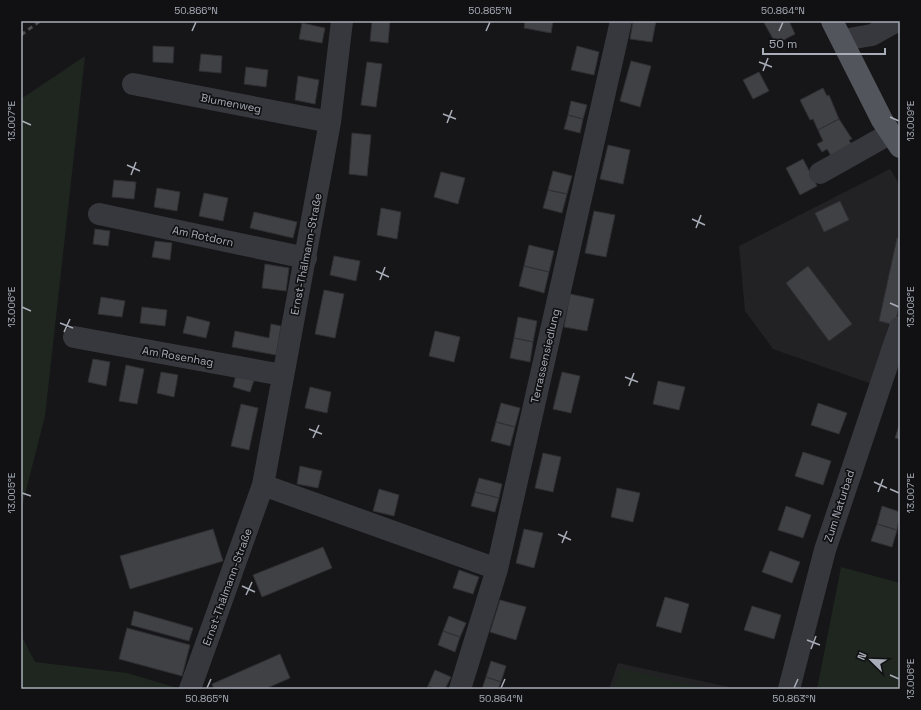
<svg xmlns="http://www.w3.org/2000/svg" width="921" height="710" font-family="'Space Grotesk',sans-serif">
<style>
.built{fill:#222225}
.green{fill:#1e261f}
.building{fill:#404145;stroke:#303034}
.lines{fill:none;stroke-linecap:round;stroke-linejoin:round}
.minor{stroke:#37383d;stroke-width:22}
.major{stroke:#53555c;stroke-width:22}
.rail{stroke:#4a4c52;stroke-width:3;stroke-dasharray:5 4;stroke-linecap:butt}
.ticks{fill:none;stroke:#a8adb8;stroke-width:1.5}
.labels{text-anchor:middle;dominant-baseline:central;stroke-width:3.5;stroke-linejoin:round;paint-order:stroke}
.street-label{font-size:11px;fill:#a8adb8;stroke:#111113}
.neatline{fill:none;stroke:#a8adb8;stroke-width:1.5}
.ticks-label{font-size:10px;text-anchor:middle;fill:#a8adb8}
</style>
<rect width="100%" height="100%" fill="#161618"/>
<path class="built" d="M890,169L900,185V284L872,384L773,349L745,311L739,246Z
M618,663L738,689H609Z"/>
<path class="green" d="M85,56L45,416L21,510V99Z
M841,567L900,583V689H817Z
M21,635L35,662L127,673L181,689H22Z
M620,668L708,689H613Z"/>
<path class="building" d="M372,21H390L388,43L370,41Z
M525,21H553L551,33L524,28Z
M633,21H656L652,42L630,39Z
M763,21H789L795,34L776,44Z
M302,23L325,28L322,43L299,39Z
M153,46L174,47L173,63L153,62Z
M577,46L599,52L594,75L571,70Z
M201,54L222,56L221,73L199,71Z
M631,61L651,66L640,107L620,101Z
M367,62L382,64L376,107L361,105Z
M246,67L268,70L266,87L244,84Z
M759,72L769,91L753,99L743,80Z
M298,76L319,80L315,104L295,100Z
M823,88L827,96L829,95L839,119L818,130L813,119L810,120L800,100Z
M571,101L587,105L583,119L568,115Z
M568,115L583,119L580,133L564,129Z
M839,119L852,139L849,140L855,151L834,161L827,149L822,152L817,144L823,141L818,130Z
M352,133L371,135L367,176L349,174Z
M608,145L630,150L623,184L600,179Z
M803,159L817,186L800,195L786,168Z
M553,171L572,176L567,194L548,190Z
M441,172L465,178L458,204L434,197Z
M114,180L136,182L134,199L112,197Z
M157,188L180,192L177,211L154,207Z
M548,190L567,194L562,213L543,208Z
M204,193L228,198L223,221L199,216Z
M840,201L849,220L824,232L815,213Z
M381,208L401,212L397,239L377,235Z
M594,211L615,215L606,257L585,253Z
M254,212L297,222L293,238L250,228Z
M95,229L110,231L108,246L93,244Z
M897,238L900,239V302L895,325L879,321Z
M155,241L172,243L170,260L152,257Z
M529,245L554,251L549,272L524,266Z
M334,256L360,261L356,281L330,275Z
M265,264L289,268L286,291L262,288Z
M524,266L549,272L544,293L519,286Z
M808,266L852,324L829,341L786,283Z
M324,290L344,294L335,338L315,334Z
M570,294L594,299L587,331L564,327Z
M101,297L125,301L122,317L98,314Z
M142,307L167,310L165,326L140,323Z
M187,316L210,322L206,338L183,333Z
M518,317L537,321L533,342L514,338Z
M271,324L281,326L276,355L232,347L235,331L269,338Z
M435,331L460,337L454,362L429,356Z
M514,338L533,342L530,362L510,358Z
M93,359L110,362L106,386L88,382Z
M126,365L144,369L137,404L119,401Z
M161,372L178,375L174,397L157,393Z
M562,372L580,376L571,413L553,409Z
M236,375L254,380L250,392L233,387Z
M658,381L685,387L679,410L653,404Z
M310,387L331,392L327,413L305,408Z
M501,403L520,408L515,427L496,422Z
M818,403L847,413L839,434L811,425Z
M241,404L258,408L249,450L231,446Z
M496,422L515,427L510,446L491,441Z
M900,423V439L895,438Z
M803,452L831,461L823,485L795,476Z
M543,453L561,457L553,492L535,488Z
M300,466L322,471L318,488L297,484Z
M479,478L502,484L499,498L475,492Z
M617,488L640,493L633,522L611,517Z
M379,489L399,495L394,516L373,511Z
M475,492L499,498L495,512L471,506Z
M786,506L811,515L803,538L778,530Z
M882,506L900,512L897,530L877,524Z
M877,524L897,530L892,547L871,541Z
M213,529L223,561L130,589L120,556Z
M524,529L543,533L534,568L516,563Z
M323,547L332,568L262,597L253,575Z
M770,551L800,562L792,583L762,572Z
M459,570L479,577L473,594L453,588Z
M665,597L689,604L681,633L656,626Z
M500,600L526,607L516,640L490,632Z
M752,606L781,615L774,639L744,630Z
M134,611L193,628L189,641L131,625Z
M449,616L466,623L460,637L443,631Z
M127,628L190,645L182,676L119,659Z
M443,631L460,637L455,652L438,645Z
M280,654L290,678L265,689H214L212,684Z
M491,661L506,666L501,682L486,677Z
M435,670L451,677L445,689H436L428,686Z
M486,677L501,682L498,689H482Z
M428,686L436,689H426Z"/>
<g class="lines">
<path class="minor" d="M849,39L872,35L897,21
M133,84L330,122
M820,173L891,133
M99,214L306,258
M74,337L282,375
M263,485L497,569
M190,689L263,485L330,122L342,21
M460,689L497,569L621,21
M789,689L825,550L900,327"/>
<path class="major" d="M832,21L882,120L900,147"/>
<path class="rail" d="M21,35L40,21"/>
</g>
<path class="ticks" d="M192,31L196,22M486,31L490,22M779,31L783,22M759,62L772,67M763,71L768,58M443,114L456,119M890,117L899,121M22,121L31,125M447,123L452,110M127,165L140,171M131,175L136,162M692,219L705,225M696,228L701,215M376,271L389,277M380,280L385,267M890,303L899,307M22,307L31,311M60,323L73,328M64,332L70,319M625,377L638,382M629,386L634,373M309,429L322,434M313,438L319,425M874,482L887,488M890,489L899,493M878,492L883,479M22,493L31,496M558,534L571,540M562,543L567,531M242,586L255,592M246,595L252,582M807,640L820,645M811,649L816,636M890,675L899,679M207,688L211,679M501,688L505,679M794,688L798,679"/>
<g class="labels">
<g class="street-label">
<text transform="translate(231 103) rotate(11)">Blumenweg</text>
<text transform="translate(203 236) rotate(12)">Am Rotdorn</text>
<text transform="translate(306 254) rotate(-79)">Ernst-Thälmann-Straße</text>
<text transform="translate(178 356) rotate(10)">Am Rosenhag</text>
<text transform="translate(545 356) rotate(-77)">Terrassensiedlung</text>
<text transform="translate(839 506) rotate(-72)">Zum Naturbad</text>
<text transform="translate(227 587) rotate(-70)">Ernst-Thälmann-Straße</text>
</g>
</g>
<rect width="921" height="710" fill="none" stroke="#111113" stroke-width="44"/>
<g transform="translate(871 660) rotate(293)" stroke="#111113" stroke-width="3" paint-order="stroke">
<path d="M0-3L7 15L0 10L-7 15Z" fill="#a8adb8"/>
<text y="-6" font-size="11" font-weight="bold" text-anchor="middle" fill="#a8adb8">N</text>
</g>
<path d="M763 48v6h122v-6" fill="none" stroke="#a8adb8" stroke-width="2"/>
<text x="769" y="48" font-size="12" fill="#a8adb8" stroke="#111113" stroke-width="3" paint-order="stroke">50 m</text>
<rect x="22" y="22" width="877" height="666" class="neatline"/>
<g class="ticks-label">
<text x="196" y="14">50.866°N</text>
<text x="490" y="14">50.865°N</text>
<text x="783" y="14">50.864°N</text>
<text transform="translate(11 121) rotate(-90)" y="4">13.007°E</text>
<text transform="translate(910 121) rotate(-90)" y="4">13.009°E</text>
<text transform="translate(11 307) rotate(-90)" y="4">13.006°E</text>
<text transform="translate(910 307) rotate(-90)" y="4">13.008°E</text>
<text transform="translate(11 493) rotate(-90)" y="4">13.005°E</text>
<text transform="translate(910 493) rotate(-90)" y="4">13.007°E</text>
<text transform="translate(910 679) rotate(-90)" y="4">13.006°E</text>
<text x="207" y="702">50.865°N</text>
<text x="501" y="702">50.864°N</text>
<text x="794" y="702">50.863°N</text>
</g>
</svg>
